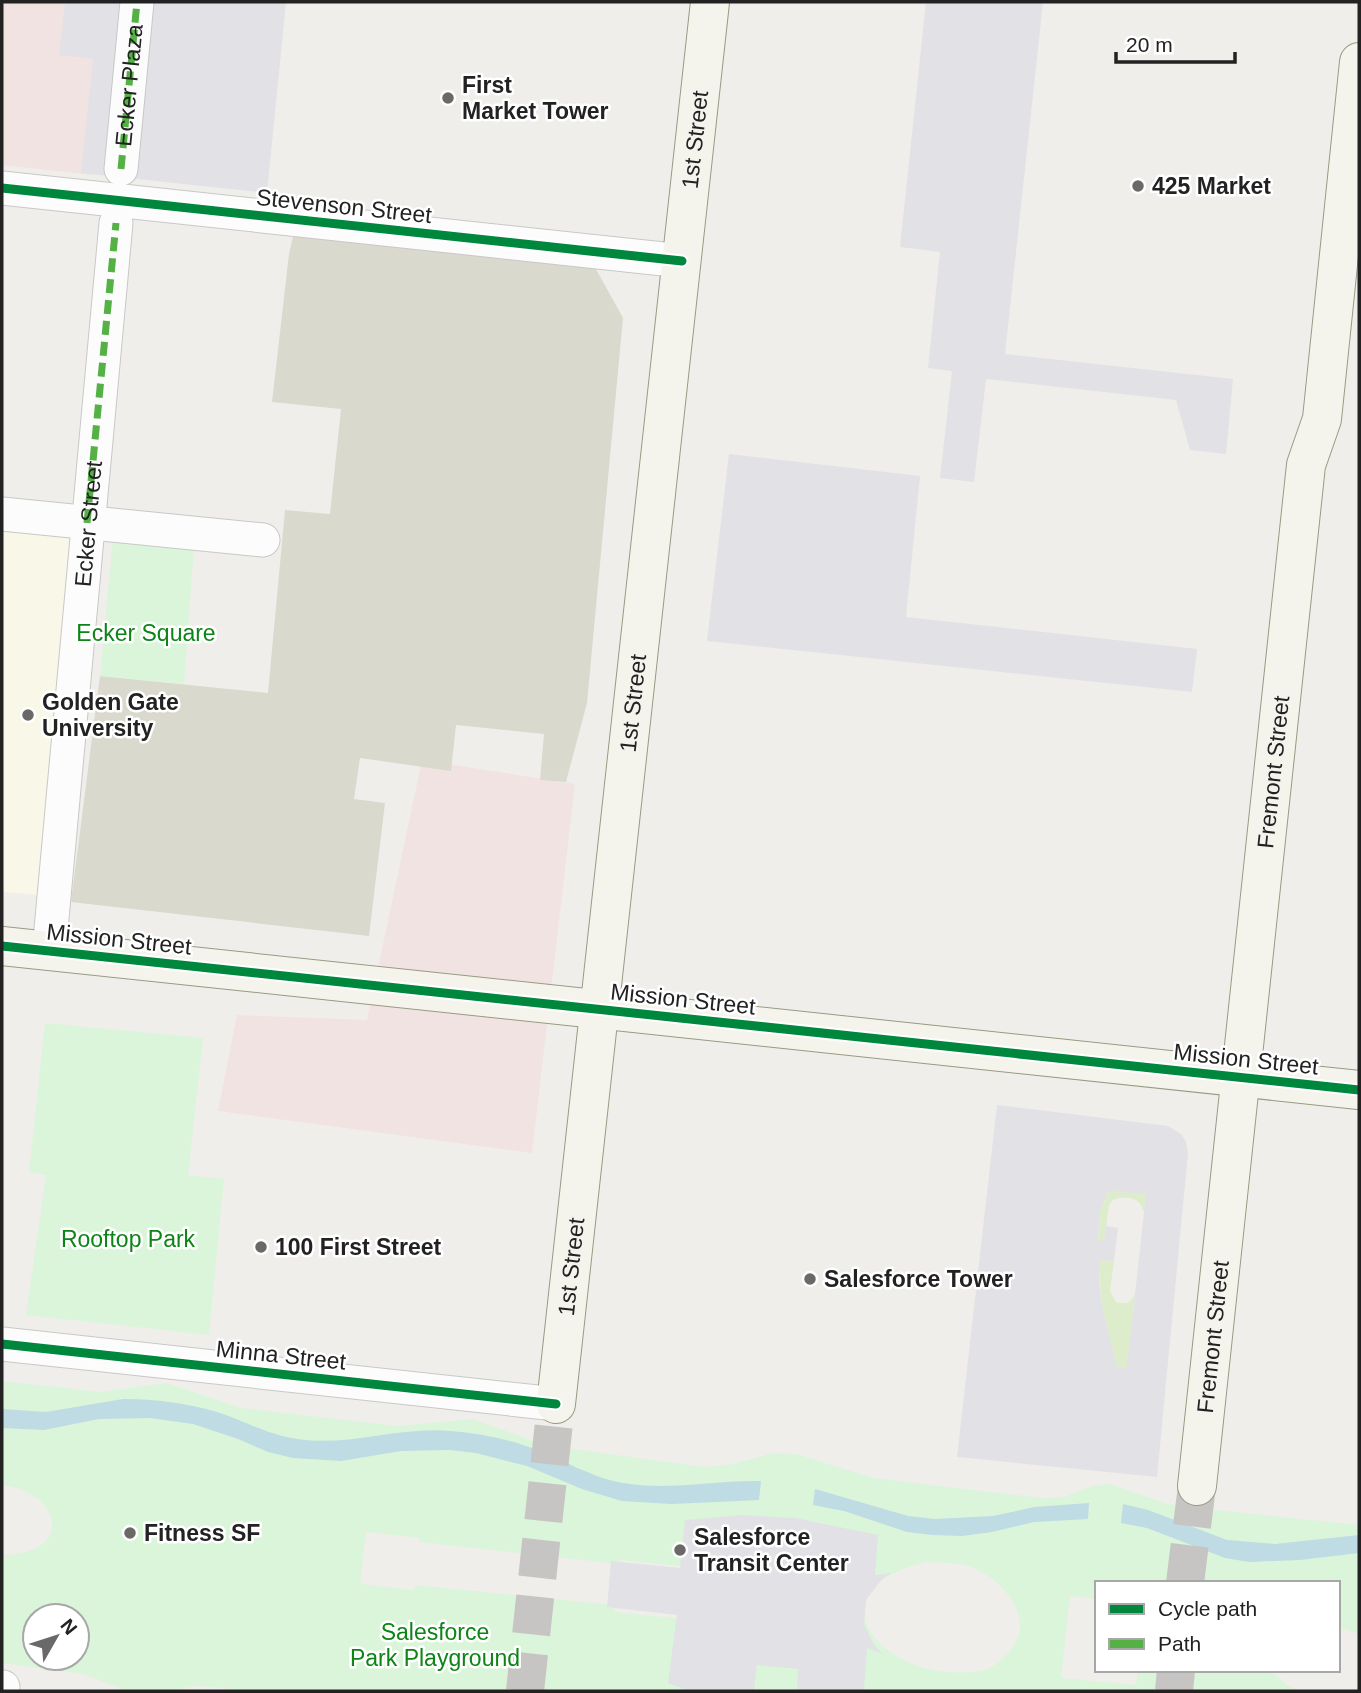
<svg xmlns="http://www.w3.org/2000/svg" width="1361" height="1693" font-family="Helvetica,sans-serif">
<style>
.commercial{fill:#f1e3e1}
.education{fill:#f8f7e8}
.construction{fill:#d9d9cd}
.grass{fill:#ddeccb}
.park{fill:#daf5da;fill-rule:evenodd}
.plaza{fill:#e2e1e5;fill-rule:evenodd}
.water{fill:#bfdbe3}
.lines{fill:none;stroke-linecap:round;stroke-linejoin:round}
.secondary-tunnel{stroke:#c7c5c3;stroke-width:38;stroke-dasharray:38 19;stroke-linecap:butt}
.street-casing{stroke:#c9c8c7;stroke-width:35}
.secondary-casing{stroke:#999a82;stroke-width:40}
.street{stroke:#fdfcfc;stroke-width:33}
.secondary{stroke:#f4f4ed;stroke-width:38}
.quiet{stroke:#55b145;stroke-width:7;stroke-dasharray:14 7;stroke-linecap:butt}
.cycleway-casing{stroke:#fff;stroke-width:13}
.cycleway{stroke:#00873e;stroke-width:9}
.poi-dot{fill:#6a6968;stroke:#fff;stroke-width:2.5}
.labels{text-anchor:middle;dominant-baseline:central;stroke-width:5;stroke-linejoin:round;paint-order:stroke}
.poi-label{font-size:23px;font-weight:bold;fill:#222;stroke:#fff;text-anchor:start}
.street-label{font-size:23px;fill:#222;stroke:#fff}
.park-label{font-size:23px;fill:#0c8416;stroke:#fff}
</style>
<rect width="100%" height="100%" fill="#f0eeeb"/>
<path class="commercial" d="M2,2H110L93,175L2,165Z
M422,760L575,784L532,1153L218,1111L237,1015L367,1020Z"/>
<path class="education" d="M2,531L70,538L40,895L2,892Z"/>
<path class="construction" d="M295,228L591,260L623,318L587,703L566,782L540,780L544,734L456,725L451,771L360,758L354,799L385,803L369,936L71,902L100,676L268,693L285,510L330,514L341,409L272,402L289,254Z"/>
<path class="grass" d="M1109,1191L1146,1193L1144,1212C1140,1197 1128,1196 1114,1199L1109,1205L1104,1241H1098L1100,1211Z
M1098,1260L1114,1261L1110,1291L1116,1302C1127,1305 1132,1302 1135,1292L1128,1368L1117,1367L1115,1361L1102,1306Z"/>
<path class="park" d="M113,539L194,547L184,684L100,676Z
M45,1023L203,1038L188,1175L224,1179L209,1335L26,1315L46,1175L29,1172Z
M2,1381L100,1392L167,1383L241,1408L398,1426L472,1419L545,1445L703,1467L729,1465L773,1453L796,1454L873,1478L1042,1498L1065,1497L1092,1486L1110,1484L1168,1504L1188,1507L1359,1525V1634L1338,1627V1583H1097V1599L1070,1596L1061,1678L1136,1685L1138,1670H1272C1281,1681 1287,1687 1301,1691H262L196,1686L165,1691H128L83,1674L2,1663V1555C74,1555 64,1493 2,1485ZM366,1532L419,1538V1542L619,1564L620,1560L689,1567L684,1619L615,1612V1605L415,1585L414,1590L360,1584ZM927,1562C940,1563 957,1562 969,1566C1005,1579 1041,1624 1005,1656C1000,1661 994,1666 988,1669C892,1693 798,1591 927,1562ZM35,1616H77V1658H35Z"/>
<path class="plaza" d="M65,2H286L267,193L81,173L93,59L59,55Z
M926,2H1043L1005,354L1233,379L1226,454L1190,450L1176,400L986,379L974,482L940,478L952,371L928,368L940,252L900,247Z
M729,454L920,476L906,617L1197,649L1192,692L707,641Z
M997,1105L1168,1126L1181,1134L1186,1142L1188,1153L1157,1477L957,1457ZM1109,1191L1146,1194L1127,1368L1117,1367L1102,1306L1099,1278V1260L1114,1261L1118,1228L1106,1226L1104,1241L1098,1240L1100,1211Z
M741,1515L795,1518L878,1535L875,1575L891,1573L882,1579L866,1600L864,1624L874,1645L883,1654L867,1648L864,1691H797L798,1669L757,1665L754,1691H690L668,1683L677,1615L607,1607L611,1561L680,1568L685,1520Z"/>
<path class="water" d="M123,1399C156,1399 186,1403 217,1412C245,1421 268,1435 297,1439C351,1447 398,1426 451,1431C476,1433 504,1438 529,1447C561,1458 589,1477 623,1483C668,1491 715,1480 761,1481L759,1500L672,1504L622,1501L582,1489L527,1466L476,1453L449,1450L401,1451L341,1461L293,1458L268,1452L238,1439L193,1424L150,1418L99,1419L44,1430L2,1428V1409L46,1412Z
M815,1489L908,1516L934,1519L993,1516L1035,1507L1089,1503L1088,1519L1034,1522L992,1532L962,1536L933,1535L907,1532L844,1511L813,1505Z
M1123,1504L1148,1510L1227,1540L1275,1544L1359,1535V1553L1300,1560L1249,1562L1225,1558L1147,1528L1121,1523Z"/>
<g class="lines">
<path class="secondary-tunnel" d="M1185,1583L1197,1486
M525,1691L556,1404
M1174,1691L1176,1670"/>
<defs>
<g id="street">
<path id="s1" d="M121,169L137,2"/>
<path d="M2,188L682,261"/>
<path d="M2,514L263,540"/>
<path id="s2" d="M49,951L116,223"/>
<path d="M2,1344L556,1404"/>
<path d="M2,1687H3"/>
</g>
<g id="secondary">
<path d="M2,946L1359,1090"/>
<path id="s3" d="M556,1404L710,2"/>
<path id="s4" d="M1197,1486L1306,465L1322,419L1359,62"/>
</g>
</defs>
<use href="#street" class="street-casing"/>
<use href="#secondary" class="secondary-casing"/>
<use href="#street" class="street"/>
<use href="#secondary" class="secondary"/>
<path class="quiet" d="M121,169L137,2
M87,523L116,223
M2,1687H3"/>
<defs>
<path id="cycleway" d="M2,188L682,261
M2,946L1359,1090
M2,1344L556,1404"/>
</defs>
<use href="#cycleway" class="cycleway-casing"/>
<use href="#cycleway" class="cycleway"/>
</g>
<g class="poi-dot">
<circle cx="448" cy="98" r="7"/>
<circle cx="1138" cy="186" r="7"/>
<circle cx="28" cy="715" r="7"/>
<circle cx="261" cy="1247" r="7"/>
<circle cx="810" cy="1279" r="7"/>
<circle cx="130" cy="1533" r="7"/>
<circle cx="680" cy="1550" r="7"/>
</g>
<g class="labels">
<g class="poi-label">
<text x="462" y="85">First<tspan x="462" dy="26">Market Tower</tspan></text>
<text x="1152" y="186">425 Market</text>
<text x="42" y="702">Golden Gate<tspan x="42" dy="26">University</tspan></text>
<text x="275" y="1247">100 First Street</text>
<text x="824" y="1279">Salesforce Tower</text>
<text x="144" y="1533">Fitness SF</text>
<text x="694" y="1537">Salesforce<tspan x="694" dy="26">Transit Center</tspan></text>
</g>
<g class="street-label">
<text stroke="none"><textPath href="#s1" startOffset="84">Ecker Plaza</textPath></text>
<text stroke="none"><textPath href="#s3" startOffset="1272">1st Street</textPath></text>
<text transform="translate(344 206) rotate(6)">Stevenson Street</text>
<text stroke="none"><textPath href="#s2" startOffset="429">Ecker Street</textPath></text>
<text stroke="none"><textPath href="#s3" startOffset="705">1st Street</textPath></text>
<text stroke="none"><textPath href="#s4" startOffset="718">Fremont Street</textPath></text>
<text transform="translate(119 939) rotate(6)">Mission Street</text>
<text transform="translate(683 999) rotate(6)">Mission Street</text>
<text transform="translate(1246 1059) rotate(6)">Mission Street</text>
<text stroke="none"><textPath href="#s3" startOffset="138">1st Street</textPath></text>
<text stroke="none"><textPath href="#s4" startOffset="150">Fremont Street</textPath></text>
<text transform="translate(281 1355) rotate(6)">Minna Street</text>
</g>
<g class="park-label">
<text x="146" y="633">Ecker Square</text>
<text x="128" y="1239">Rooftop Park</text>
<text x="435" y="1632">Salesforce<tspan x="435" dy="26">Park Playground</tspan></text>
</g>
</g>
<rect width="1361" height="1693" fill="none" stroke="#222222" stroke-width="7"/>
<rect x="1095" y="1581" width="245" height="91" fill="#ffffff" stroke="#a7a7a7" stroke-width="2"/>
<rect x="1109" y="1604" width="35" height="10" fill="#00873e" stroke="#a7a7a7" stroke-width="2"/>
<text x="1158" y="1616" font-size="21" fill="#222222">Cycle path</text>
<rect x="1109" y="1639" width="35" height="10" fill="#55b145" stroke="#a7a7a7" stroke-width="2"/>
<text x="1158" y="1651" font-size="21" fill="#222222">Path</text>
<g transform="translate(56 1637) rotate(51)"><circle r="33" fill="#ffffff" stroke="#a7a7a7" stroke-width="2"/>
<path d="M0-5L12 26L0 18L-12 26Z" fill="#6a6968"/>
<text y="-10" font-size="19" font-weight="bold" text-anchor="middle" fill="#222222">N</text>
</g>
<path d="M1116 52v10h119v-10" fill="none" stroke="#222222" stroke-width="3.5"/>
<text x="1126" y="52" font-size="21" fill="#222222" stroke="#ffffff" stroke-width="5" paint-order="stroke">20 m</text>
</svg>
